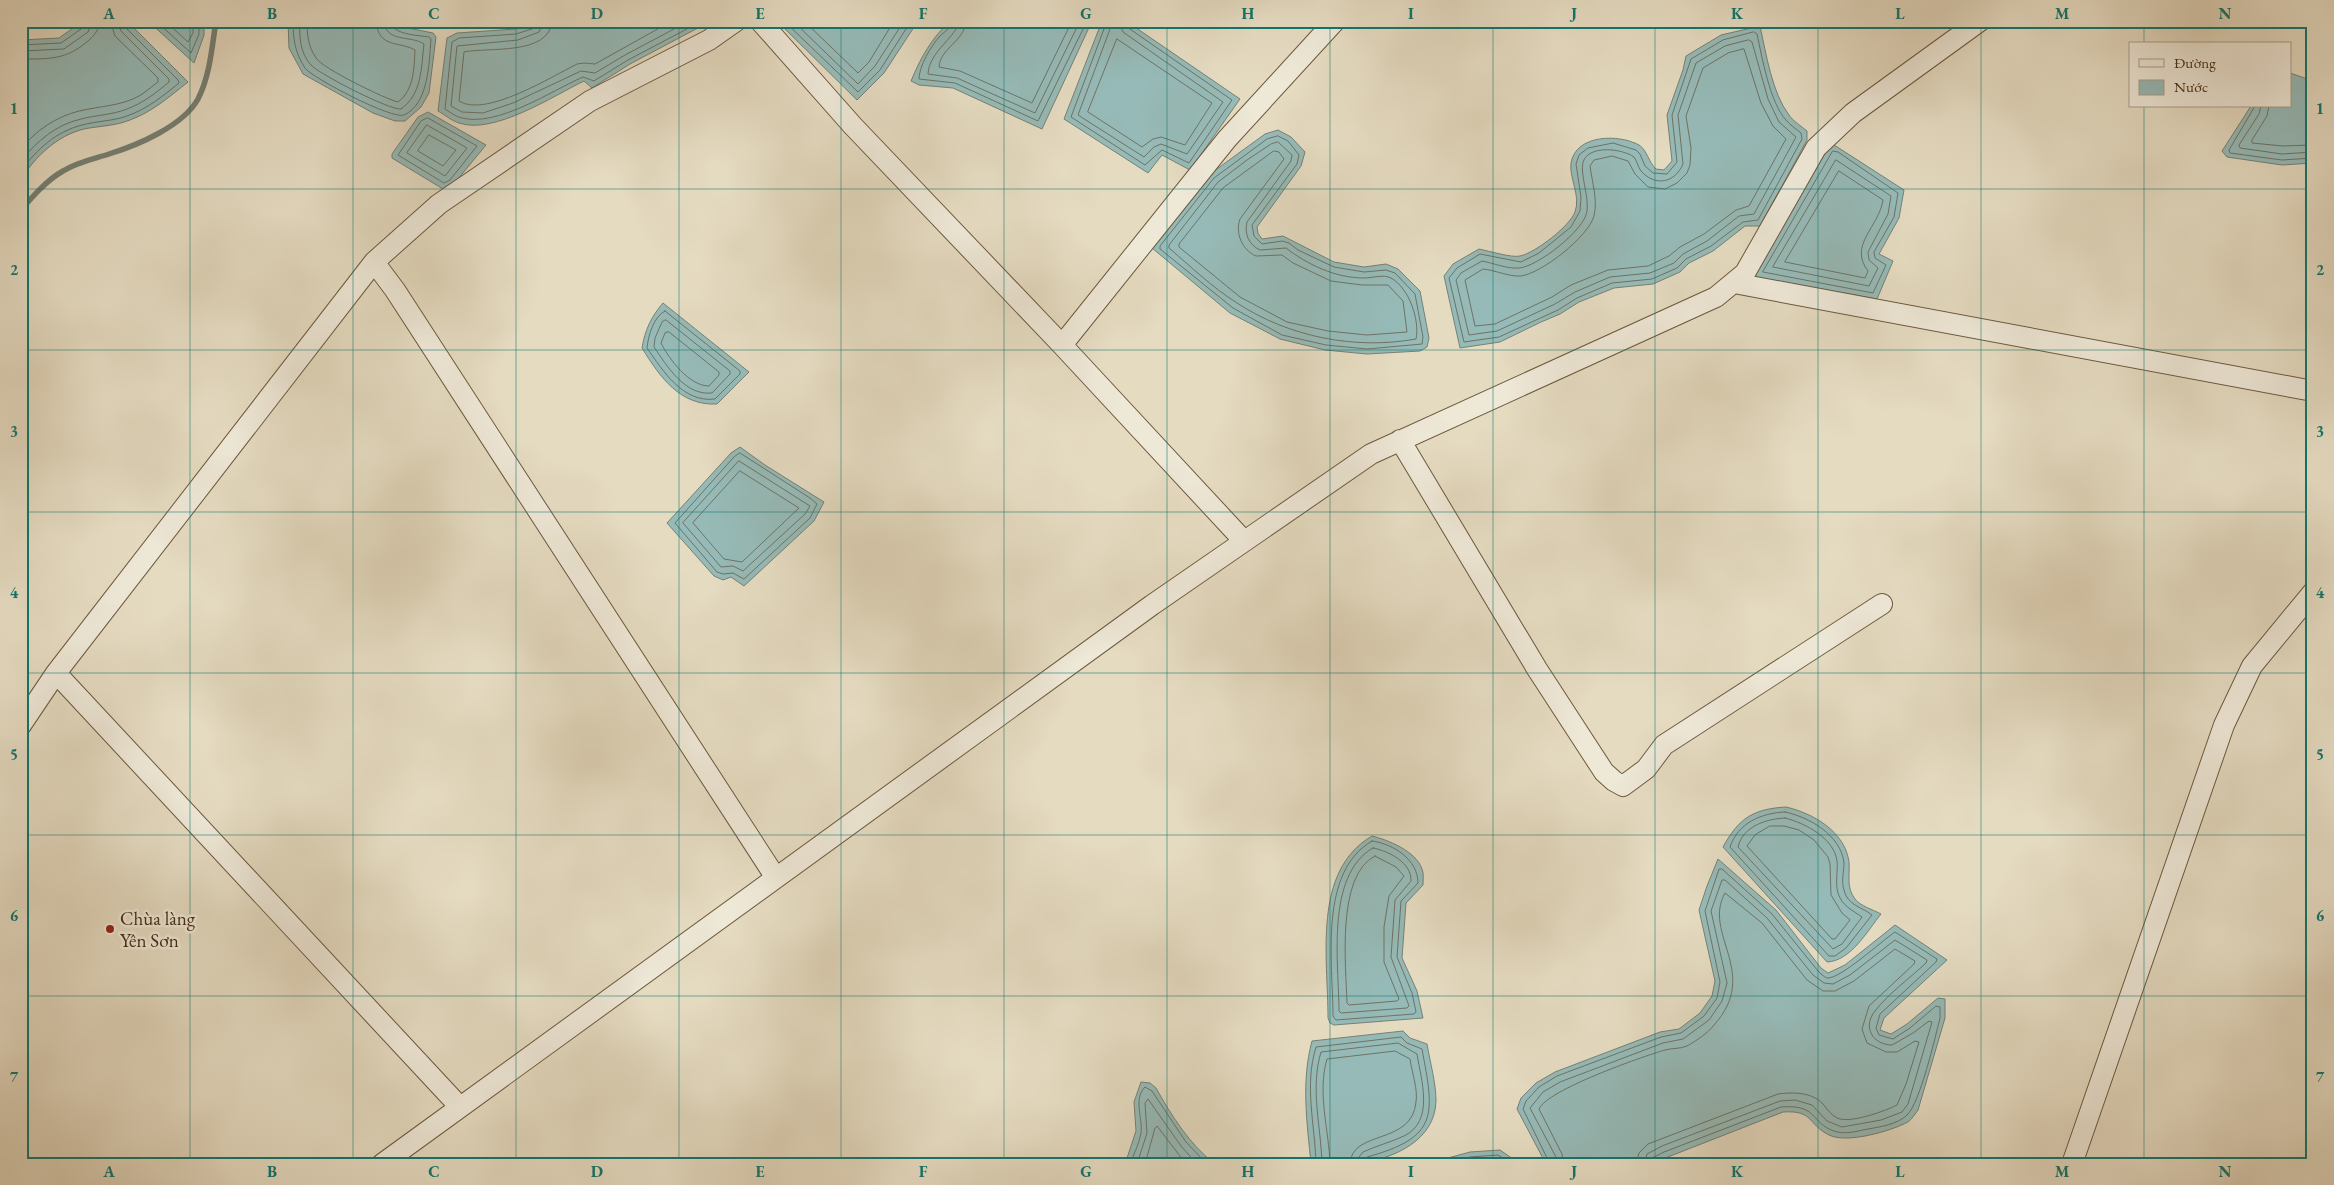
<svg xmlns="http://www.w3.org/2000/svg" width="2334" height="1185" font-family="'EB Garamond',serif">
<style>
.water{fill:#96bab7;stroke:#768175}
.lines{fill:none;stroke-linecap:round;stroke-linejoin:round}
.shore{stroke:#6e7365;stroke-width:1}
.stream{stroke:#768175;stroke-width:5.5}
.street-casing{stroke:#6d583e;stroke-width:22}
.street{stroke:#eee8d7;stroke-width:20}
.grid{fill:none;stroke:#0f766e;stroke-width:1;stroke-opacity:0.55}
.poi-dot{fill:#8f2418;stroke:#eee8d7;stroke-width:2}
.labels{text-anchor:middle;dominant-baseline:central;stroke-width:5;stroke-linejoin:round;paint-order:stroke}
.poi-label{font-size:19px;fill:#452c13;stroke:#eee8d7;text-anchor:start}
.neatline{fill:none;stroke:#0f766e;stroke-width:2}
.grid-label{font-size:16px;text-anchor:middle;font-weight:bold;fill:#0f766e}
</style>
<rect width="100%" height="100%" fill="#e5dbc1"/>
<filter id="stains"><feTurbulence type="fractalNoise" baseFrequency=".004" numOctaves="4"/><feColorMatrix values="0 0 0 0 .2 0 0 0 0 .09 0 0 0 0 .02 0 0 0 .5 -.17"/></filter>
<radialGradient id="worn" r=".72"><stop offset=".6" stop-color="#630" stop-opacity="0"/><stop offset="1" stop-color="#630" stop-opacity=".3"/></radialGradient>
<path class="water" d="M83,21H127L188,82C169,97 152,112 130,120C115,126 99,126 84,129C56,136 37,156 21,178V40L59,38Z
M148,21H204V35L194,63Z
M288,21H393L398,26L433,33L436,37L429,93L421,107L405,121H395L373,113L303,74L289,48Z
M539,21H711L630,64L592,88L584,81C553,96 494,135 459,123C452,121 445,115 438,111L447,38L457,33L516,29Z
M777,21H918L884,73L857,100Z
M950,21H1092L1042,129L953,88L919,85L911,81C921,57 931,39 950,21Z
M1102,21H1126L1240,99L1190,170L1162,155L1148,173L1064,119Z
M1760,26C1766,53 1772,93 1789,115C1793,121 1801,126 1807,131V140L1760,226H1745L1713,251L1689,263L1680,272L1653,284L1614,288L1579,302L1560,314L1541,322L1500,342L1460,348L1444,276L1453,264L1479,249C1489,251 1512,258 1520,256C1535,253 1570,226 1575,212C1581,196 1569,178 1571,163C1576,134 1619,134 1639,145C1647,150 1649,163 1656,169L1664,170L1672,161L1667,115L1683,70L1686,56L1721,35Z
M2290,73L2313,81V163L2282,165L2227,157L2222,151L2251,106H2290Z
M428,112L486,145L453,185L443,189L392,158V154L418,117Z
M1278,130L1291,137L1305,152L1301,166L1257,227L1258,233L1262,239L1283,236L1334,262L1364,267L1386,264L1398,269L1420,291L1429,338L1427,347L1420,351L1367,354L1325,350L1280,339L1230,313L1152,248L1210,174L1265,134Z
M1831,143L1904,190L1899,218L1879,254L1893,261L1877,299L1754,277Z
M663,303L749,372L717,404C680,406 660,377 642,348C645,330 651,317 663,303Z
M740,447L765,465L824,502L814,521L744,586L731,577L723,580L714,576L667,523L731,453Z
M1786,807C1812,813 1845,831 1849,862C1850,876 1846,887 1855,899C1860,906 1874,910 1881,914C1868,930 1851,961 1827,962L1723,847C1739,818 1753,809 1786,807Z
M1372,836C1388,840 1416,851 1422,869C1424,873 1423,880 1423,885L1406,903L1402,958L1417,991L1423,1018L1334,1025L1330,1023L1328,1018C1328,958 1312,871 1372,836Z
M1718,859L1776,910L1821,968L1828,973L1845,965L1895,925L1947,960L1884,1018L1880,1030L1891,1034L1907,1024L1938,998L1945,999V1018L1918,1110C1915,1114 1912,1119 1908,1122C1891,1131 1847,1144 1829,1135C1807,1124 1814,1110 1783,1112L1650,1164H1546L1517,1109L1521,1098L1536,1083L1555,1072L1660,1032L1679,1029L1700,1013L1712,996L1715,981L1699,910L1707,886Z
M1403,1031L1410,1038L1427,1044C1430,1062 1436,1083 1436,1101C1435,1140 1395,1158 1361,1163C1345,1166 1327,1164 1311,1164C1307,1122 1301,1082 1312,1041Z
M1141,1082L1150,1083L1156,1088C1171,1115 1190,1145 1215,1164H1125L1136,1131L1134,1102Z
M1500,1150L1520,1164H1426L1470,1152Z"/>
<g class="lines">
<path class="shore" d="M156,21L191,53L199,34V21
M165,21L188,42L193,33V21
M293,21C293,39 295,53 305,68C312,78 393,120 404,115C429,104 429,62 431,39L429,37C417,35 392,35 390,21
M300,21C299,37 300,53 311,65C319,74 389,110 401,109C422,94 421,69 424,44C411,35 385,43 384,21
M307,21C307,35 308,46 316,58C322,68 385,99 398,102C414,90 414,69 415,50C400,41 378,49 376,21
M538,21L535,28L516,34L459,38L452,42L445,109C450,112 456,117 462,118C498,127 551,91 583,77L594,81L628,60L702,21
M544,21L539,32L518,40L457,46L451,106L462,112L483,113L513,103L581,71L595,73L625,55L689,21
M552,21C550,56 487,47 464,52L459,101C485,118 551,77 577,64L584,63L595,64L672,21
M784,21L858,92L880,70L911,21
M793,21L858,84L875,66L904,21
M804,21L858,73L869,62L894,21
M953,21C952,28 945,31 940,36C931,46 919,66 919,79L955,83L1038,121L1087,21
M959,21C958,36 929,51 928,74L957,78L1035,113L1080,21
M966,21C965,41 940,48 939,67L960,71L1032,103L1072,21
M1107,21L1071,117L1145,165L1162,150L1189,163L1232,100L1127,27L1124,21
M1113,21L1078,115L1144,157L1154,147L1161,144L1187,154L1223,102L1123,32L1118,21
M1754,32L1757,34C1762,57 1770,103 1786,120C1790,125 1796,129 1801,133L1802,139L1758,220L1743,222L1711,246L1686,259L1677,268L1652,279L1612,283L1577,298L1558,310L1499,337L1464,342L1449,278L1457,268L1480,254L1521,262L1539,253L1571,227L1580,211L1581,197L1576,164L1579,155L1588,148L1613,143L1636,150L1640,154L1645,166L1653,173L1667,174L1677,162L1672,115L1691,59L1723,40Z
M1117,39L1212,103L1185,145L1161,137L1153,139L1142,147L1088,112Z
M1749,40L1752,42L1768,99L1779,122L1796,137L1754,214L1739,216L1707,241L1683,254L1674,263L1650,273L1610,277L1575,292L1555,304L1497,331L1469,335L1456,280L1461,273L1482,261C1493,263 1507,269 1519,268C1537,267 1585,230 1587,211C1589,196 1580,175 1583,162C1589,144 1623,149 1634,157C1637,161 1638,167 1641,171C1655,187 1675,183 1683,164L1678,115L1696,63L1725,46Z
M21,45L61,43L84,27L85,21
M1744,49L1761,103L1773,126L1786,139L1749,206L1736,210L1704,234L1680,247L1669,256L1648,266L1608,270L1571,285L1552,297L1495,324L1475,326L1465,280L1483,269C1495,270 1509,277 1521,276C1542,273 1588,237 1594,216C1598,200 1592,182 1590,166L1594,160L1612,156L1628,161L1635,174L1648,187L1665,189L1677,183L1687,173L1690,165L1691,148L1686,116L1703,68L1728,53Z
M21,51L64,49L88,32L92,21
M21,59C49,59 66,60 88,41C95,35 99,30 99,21
M2255,106L2229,150L2230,153L2282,160L2313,158
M2261,106L2259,114L2239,145L2240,148L2282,154L2313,152
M2269,106L2267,116L2252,140V143L2283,146L2313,145
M428,118L477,146L450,180L444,183L398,155L421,121Z
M427,125L467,148L445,176L407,153Z
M429,135L456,150L443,166L418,151Z
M1278,136L1288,141L1299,155L1297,164L1252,225L1254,236L1262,244L1282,241L1289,243L1298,250L1334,267L1364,272L1386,270L1395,273L1415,294L1423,337L1422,344L1367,349L1326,345L1282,335L1233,308L1160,249V246L1214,178L1267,139Z
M1278,142L1292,155L1291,161L1247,222C1244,234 1249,245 1260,250L1286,248C1308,265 1336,278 1364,278C1373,278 1383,274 1391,278C1409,288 1420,320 1416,339C1355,350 1289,337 1237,303C1213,288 1190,266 1169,248V245L1218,182L1247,160L1271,144Z
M21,149C36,130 56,117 79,111C100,106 121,106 139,96C146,92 152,86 158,82V78L115,36L110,21
M1274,151L1279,152L1284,159L1240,219C1235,233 1242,250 1256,256L1282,255L1293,263L1331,281L1362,285H1388L1403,301L1407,332L1367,335L1328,331L1287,322L1240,297L1179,247V244L1223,188Z
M1833,151L1838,152L1898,193L1894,217L1874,252L1875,258L1886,265L1873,293L1763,272Z
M21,160C38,141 55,125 81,119C96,115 112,115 127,109C143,103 156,93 169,82V79L121,31L117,21
M1836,160L1891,196L1888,214L1868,252L1869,260L1878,268L1869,286L1773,267Z
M21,170C38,149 55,132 82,125C97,121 113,121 127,116C147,109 163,96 179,83L178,80L125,27L124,21
M1839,171L1883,200C1879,227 1848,245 1868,271L1865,278L1785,262Z
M665,311L740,371V374L715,399C683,403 663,371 647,348C648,336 654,316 665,311Z
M666,320L730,371V374L712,393C685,396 667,366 654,347L655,338L662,322Z
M669,332L719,372V375L709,386C689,386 669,359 661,343L665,333Z
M740,453L810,498L817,504L810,518L744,579L733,573L723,574L717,572L675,523L734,457Z
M739,461L810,506L805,514L743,571L733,566L721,567L683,523Z
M740,471L799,508L742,562L724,559L693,523Z
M1785,812C1809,817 1841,835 1844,863C1844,871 1841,882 1844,890C1847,905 1862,907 1872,915L1846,948L1835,956H1829L1730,847C1738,823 1761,813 1785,812Z
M1785,818C1805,823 1834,838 1837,861C1838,871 1835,883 1838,893C1842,906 1852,910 1862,917L1842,944L1833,949L1738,847C1743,826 1766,819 1785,818Z
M1770,826H1784L1799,830L1814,840L1823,851L1828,857L1830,864L1831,895L1842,913L1850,920L1835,939H1832L1747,846L1755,835Z
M1372,841C1394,844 1418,860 1418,883L1401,901L1397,957L1412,993L1416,1012L1414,1014L1336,1020L1333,1016C1333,963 1318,872 1372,841Z
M1373,848C1389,851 1412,863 1411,881L1395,900L1391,957L1409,1006L1407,1008L1341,1013L1339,1011C1339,965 1325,875 1373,848Z
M1375,856L1396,867L1404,876L1389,896L1384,927V962L1399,999L1397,1001L1349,1005L1347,1003C1346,967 1336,875 1375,856Z
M1130,1164C1134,1154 1139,1144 1141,1133C1143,1119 1133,1099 1145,1087L1152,1091L1186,1142L1207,1164
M1137,1164L1147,1133L1145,1103L1148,1099L1181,1146L1197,1164
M1145,1164L1155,1128L1157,1126L1186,1164
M1316,1164C1315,1124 1304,1086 1316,1047L1401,1037L1407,1043L1422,1049C1434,1114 1440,1137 1367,1157L1364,1164
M1322,1164C1321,1126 1310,1089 1321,1052L1398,1043L1417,1054C1421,1080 1435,1121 1404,1136C1391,1142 1376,1146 1363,1152L1359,1157L1358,1164
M1330,1164C1329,1130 1317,1093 1327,1059L1395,1051L1410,1059C1412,1073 1418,1089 1416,1102C1412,1146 1351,1129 1350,1164
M1445,1164L1470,1157L1498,1155L1512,1164
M1550,1164L1523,1109L1526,1101L1539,1087L1557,1076L1661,1037L1681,1033L1704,1016L1717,998L1720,982L1705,911L1719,869H1722L1772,914L1818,971C1820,973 1824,977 1827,978C1839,980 1883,940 1895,932L1937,959L1936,962L1880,1014L1876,1028L1879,1035L1893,1039L1910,1028L1936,1006L1940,1007V1018C1935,1038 1920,1103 1907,1115C1898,1124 1880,1127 1868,1129C1857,1131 1845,1135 1834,1131C1810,1123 1819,1104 1781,1107L1664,1152L1652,1158L1650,1164
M1557,1164L1556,1157L1530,1108L1543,1092L1560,1082L1663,1043L1683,1039L1709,1020L1722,1001L1727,983L1711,911L1722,880H1725L1767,918L1813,975L1824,983L1833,984L1850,975L1895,940L1927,960L1926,963C1910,978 1889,993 1875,1011C1862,1027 1873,1045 1892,1045L1913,1033L1929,1021L1932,1022L1908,1104L1902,1112L1881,1120L1842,1127L1827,1121L1812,1105L1795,1100L1780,1101L1662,1146L1647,1154L1644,1164
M1564,1164L1562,1154L1539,1109C1547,1090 1641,1057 1665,1050C1672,1048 1680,1049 1687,1046C1696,1041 1708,1033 1714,1025C1761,973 1702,934 1725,893L1762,923L1807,980L1823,991H1835L1854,981L1895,949L1915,961L1914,964L1869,1006L1862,1029L1867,1043L1886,1052H1897L1915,1041L1919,1042L1906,1084L1897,1105C1885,1111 1850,1124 1837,1118C1831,1115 1827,1109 1823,1104C1812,1092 1793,1092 1778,1094L1648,1144L1639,1153L1636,1164"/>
<path class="stream" d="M21,210C33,196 47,180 63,171C77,162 93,159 109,154C138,145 183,126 198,99C210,76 212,46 216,21"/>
<defs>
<path id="street" d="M760,21L853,126L1062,345L1244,541
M374,262L395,290L776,878
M1734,283L2313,391
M1062,345L1227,139L1335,21
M1400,440L1537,669L1604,772L1614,781L1623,786L1646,769L1664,745L1882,604
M56,673L460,1107
M21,725L56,673L374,262L439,204L590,101L709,40L736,21
M382,1164L1152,605L1371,454L1716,297L1745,273L1816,148L1853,113L1980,21
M2072,1164L2224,725L2252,666L2313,592"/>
</defs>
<use href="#street" class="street-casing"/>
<use href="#street" class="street"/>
</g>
<path class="grid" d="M190,21V1164M353,21V1164M516,21V1164M679,21V1164M841,21V1164M1004,21V1164M1167,21V1164M1330,21V1164M1493,21V1164M1655,21V1164M1818,21V1164M1981,21V1164M2144,21V44M2144,106V1164M21,189H2313M21,350H2313M21,512H2313M21,673H2313M21,835H2313M21,996H2313"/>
<circle class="poi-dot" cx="110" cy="929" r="5"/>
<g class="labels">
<g class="poi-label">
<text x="120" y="918">Chùa làng<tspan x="120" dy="22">Yên Sơn</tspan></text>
</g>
</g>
<rect width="2334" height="1185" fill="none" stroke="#e5dbc1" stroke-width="55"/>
<rect x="2129" y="42" width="162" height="65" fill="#eee8d7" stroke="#aa9d89"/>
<rect x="2139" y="59" width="25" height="8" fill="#eee8d7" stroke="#aa9d89"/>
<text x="2174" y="68" font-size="15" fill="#452c13">Đường</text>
<rect x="2139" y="80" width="25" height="15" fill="#96bab7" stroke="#aa9d89"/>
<text x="2174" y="92" font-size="15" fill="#452c13">Nước</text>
<rect x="28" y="28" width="2278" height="1130" class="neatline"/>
<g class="grid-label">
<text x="109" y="19">A</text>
<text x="272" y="19">B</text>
<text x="434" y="19">C</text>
<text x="597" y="19">D</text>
<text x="760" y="19">E</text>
<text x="923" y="19">F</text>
<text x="1086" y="19">G</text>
<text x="1248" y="19">H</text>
<text x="1411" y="19">I</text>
<text x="1574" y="19">J</text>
<text x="1737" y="19">K</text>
<text x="1900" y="19">L</text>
<text x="2062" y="19">M</text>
<text x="2225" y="19">N</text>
<text x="14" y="114">1</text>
<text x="2320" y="114">1</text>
<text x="14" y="275">2</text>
<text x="2320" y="275">2</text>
<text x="14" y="437">3</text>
<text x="2320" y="437">3</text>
<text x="14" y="598">4</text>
<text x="2320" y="598">4</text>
<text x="14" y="760">5</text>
<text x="2320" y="760">5</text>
<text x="14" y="921">6</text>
<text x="2320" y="921">6</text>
<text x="14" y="1082">7</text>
<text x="2320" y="1082">7</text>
<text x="109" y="1177">A</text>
<text x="272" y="1177">B</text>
<text x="434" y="1177">C</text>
<text x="597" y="1177">D</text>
<text x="760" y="1177">E</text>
<text x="923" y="1177">F</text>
<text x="1086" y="1177">G</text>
<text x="1248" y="1177">H</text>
<text x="1411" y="1177">I</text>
<text x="1574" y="1177">J</text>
<text x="1737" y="1177">K</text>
<text x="1900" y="1177">L</text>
<text x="2062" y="1177">M</text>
<text x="2225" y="1177">N</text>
</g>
<rect width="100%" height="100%" filter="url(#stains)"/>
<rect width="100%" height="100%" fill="url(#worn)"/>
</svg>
